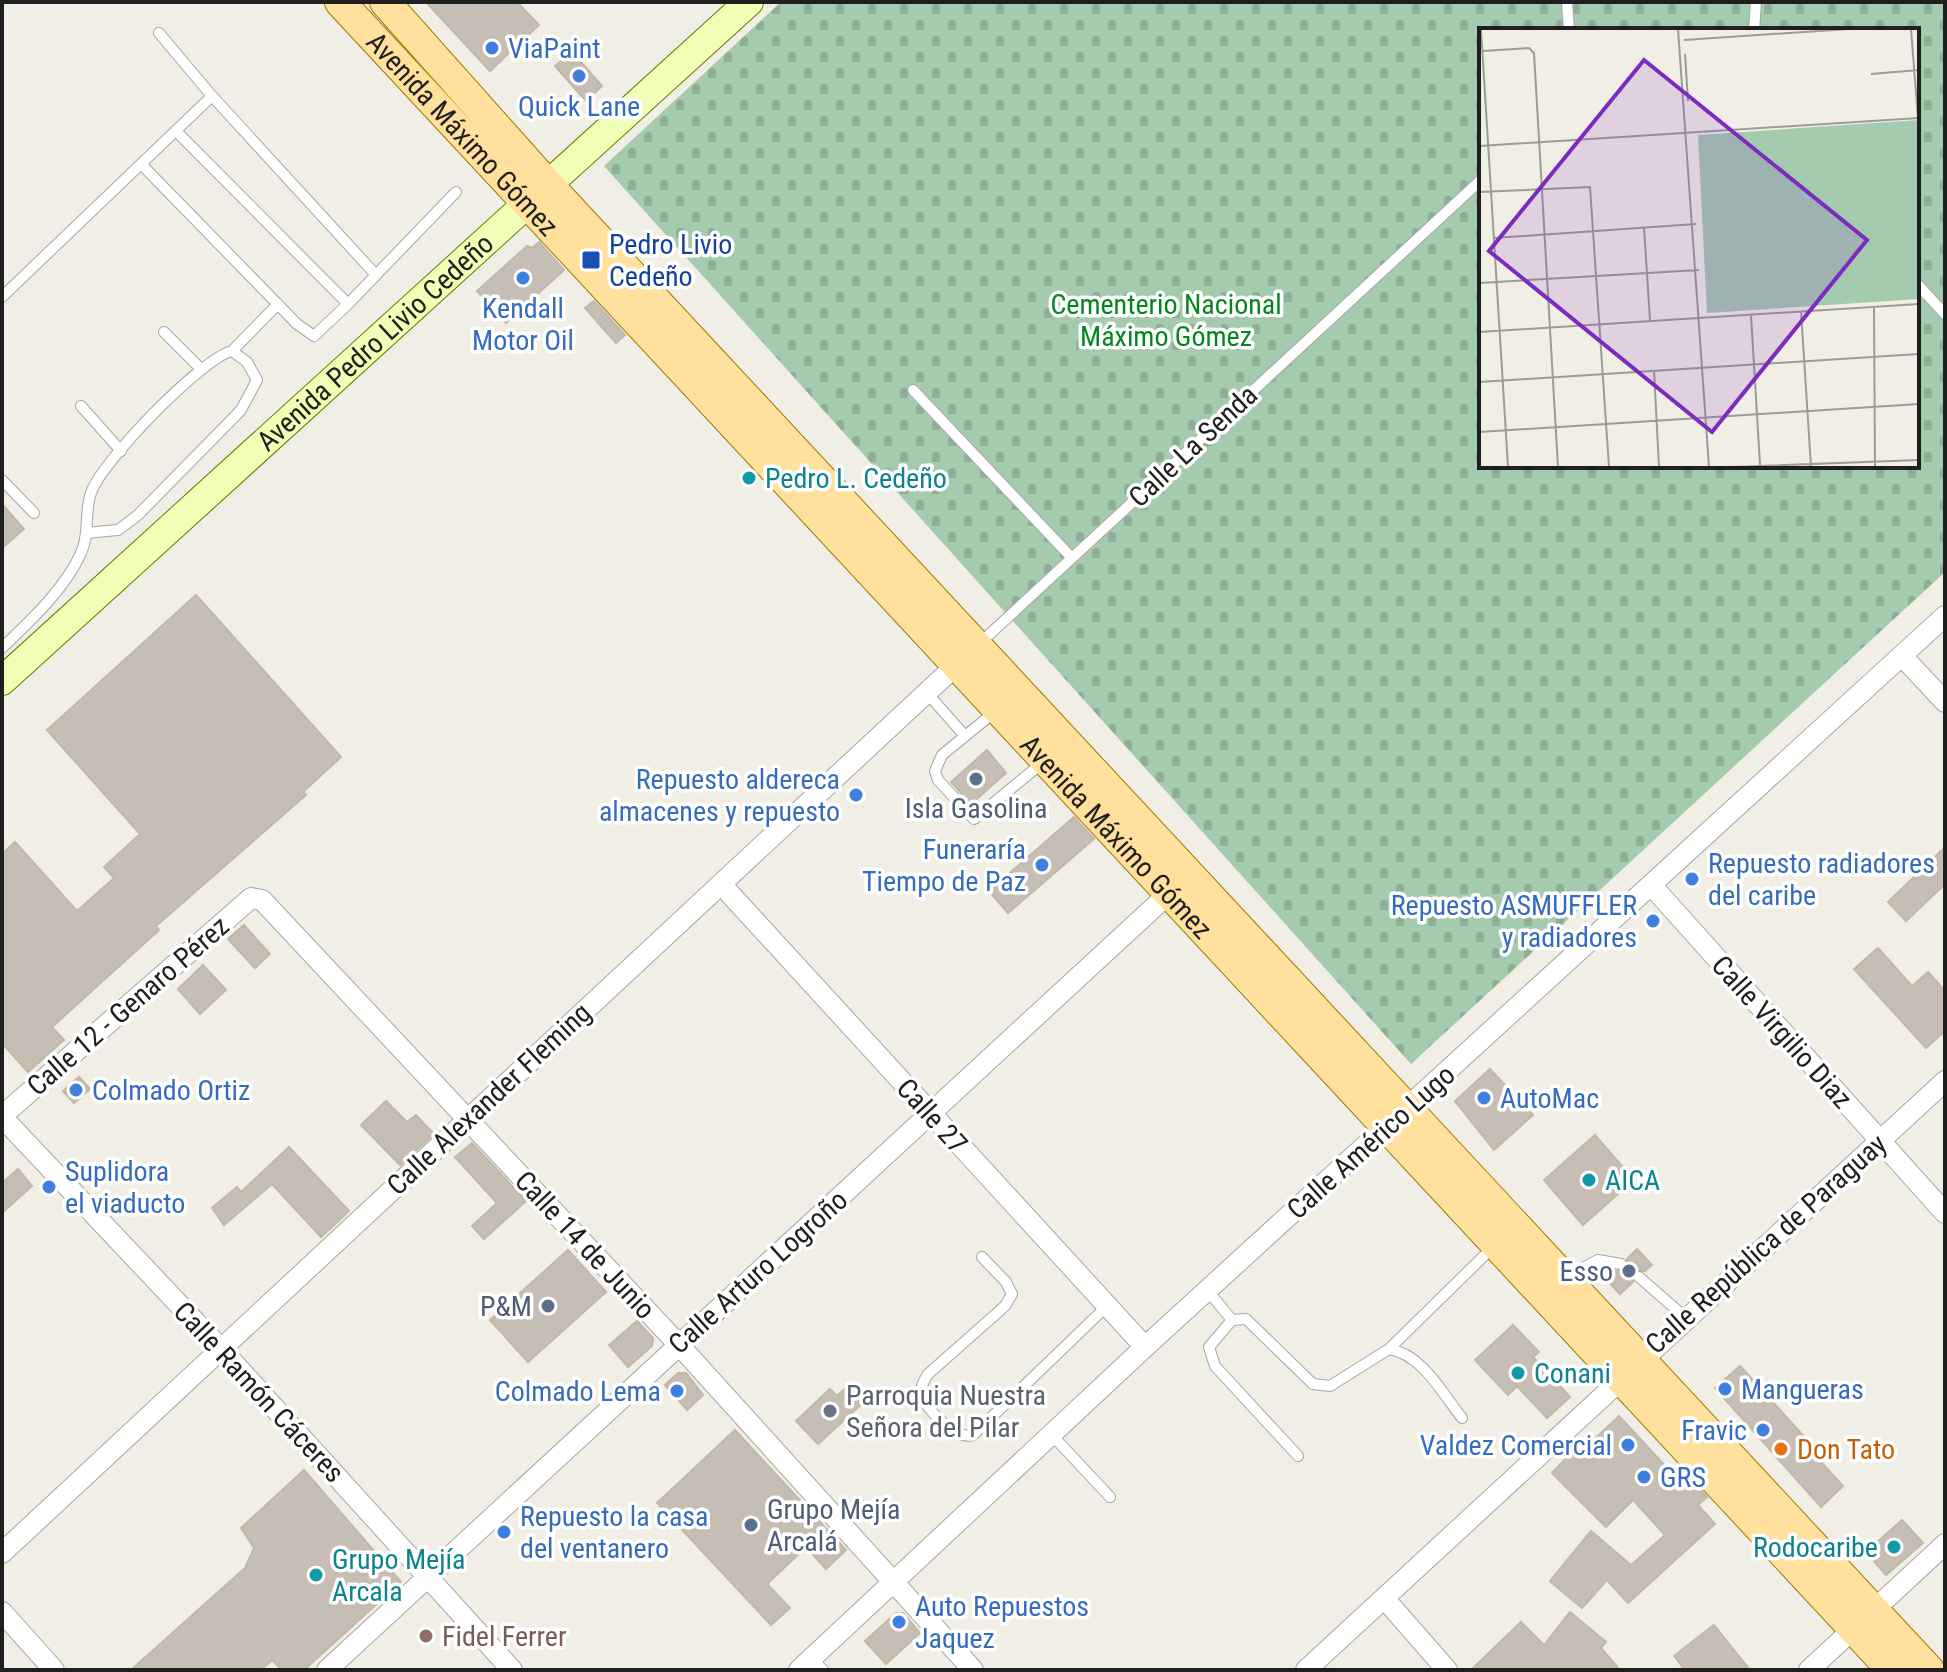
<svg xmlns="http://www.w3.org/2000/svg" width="1947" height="1672" font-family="'Roboto Condensed',sans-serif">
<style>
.cemetery{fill:url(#cemetery-stones);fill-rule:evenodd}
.building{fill:#c6beb4;stroke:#c3b7a6;stroke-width:2}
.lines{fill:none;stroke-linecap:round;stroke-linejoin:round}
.lane-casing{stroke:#a6a6a6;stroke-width:12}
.street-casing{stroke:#a6a6a6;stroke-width:22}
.secondary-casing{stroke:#607d00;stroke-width:30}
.primary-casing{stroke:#9b7a00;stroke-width:32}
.lane{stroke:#fff;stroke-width:10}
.street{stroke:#fff;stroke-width:20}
.secondary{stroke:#f1feb6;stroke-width:28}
.primary{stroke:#ffe09c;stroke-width:30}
.shop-dot{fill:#3f7fe0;stroke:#fff;stroke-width:3}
.transit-dot{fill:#1a4fb4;stroke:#fff;stroke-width:3}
.culture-dot{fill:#0f9aa8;stroke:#fff;stroke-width:3}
.service-dot{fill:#5c6f8a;stroke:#fff;stroke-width:3}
.worship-dot{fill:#6b7280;stroke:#fff;stroke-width:3}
.food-dot{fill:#e8710a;stroke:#fff;stroke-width:3}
.education-dot{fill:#8d6e63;stroke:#fff;stroke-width:3}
.labels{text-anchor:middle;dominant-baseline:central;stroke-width:7;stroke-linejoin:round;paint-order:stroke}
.shop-label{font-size:28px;fill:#366cbe;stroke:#fff;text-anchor:start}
.street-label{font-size:28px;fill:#1f1f1f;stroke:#fff}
.transit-label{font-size:28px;fill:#164399;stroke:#fff;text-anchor:start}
.park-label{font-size:28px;fill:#04861f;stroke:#fff}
.culture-label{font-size:28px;fill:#0d838f;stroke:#fff;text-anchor:start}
.service-label{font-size:28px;fill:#4e5e75;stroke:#fff;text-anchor:end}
.worship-label{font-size:28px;fill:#5b616d;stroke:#fff;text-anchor:start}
.food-label{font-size:28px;fill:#c56008;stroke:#fff;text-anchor:start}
.education-label{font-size:28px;fill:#785e54;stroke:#fff;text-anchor:start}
.inset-road{fill:none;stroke:#9d9b96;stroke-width:2}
.view{fill:#7b2cbf;fill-opacity:0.15;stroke:#7b2cbf;stroke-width:4}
.inset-edge{fill:none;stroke:#1f1f1f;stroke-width:4}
</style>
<defs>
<pattern id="cemetery-stones" width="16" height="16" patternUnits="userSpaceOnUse" patternTransform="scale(2)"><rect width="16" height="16" fill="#a5cbaf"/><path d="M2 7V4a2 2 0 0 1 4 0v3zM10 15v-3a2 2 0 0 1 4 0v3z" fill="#8eae96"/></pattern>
</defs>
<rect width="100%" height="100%" fill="#f1eee5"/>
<path class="cemetery" d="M781,2H1945V572L1411,1064L604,166ZM1481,30H1917V466H1481Z"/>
<path class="building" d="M426,2H517L539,25L490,71Z
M572,52L602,86L586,101L555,66Z
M539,242L564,270L506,323L477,291L527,246L532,248Z
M594,301L625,335L616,343L585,308Z
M2,504L24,529L2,548Z
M196,595L341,757L303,792L306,795L156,926L159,930L52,1027L64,1040L28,1072L2,1043V854L15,842L77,911L114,878L104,867L140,834L47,730Z
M987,750L1006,773L971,804L951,782Z
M1074,817L1094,839L1008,913L989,891Z
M1945,847V884L1906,921L1888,902Z
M244,925L270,954L255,968L228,939Z
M1878,948L1912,986L1928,972L1945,991V1031L1926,1048L1854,969Z
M203,965L226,990L200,1014L178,989Z
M1490,1069L1533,1115L1494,1150L1455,1101Z
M79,1077L90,1089L74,1103L63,1091Z
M386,1101L407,1122L416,1115L434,1134L400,1165L361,1125Z
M1595,1135L1634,1180L1583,1225L1544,1180Z
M472,1143L526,1201L484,1239L472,1226L497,1203L455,1157Z
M289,1147L349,1211L321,1237L272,1184L224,1225L212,1208L237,1187L241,1192Z
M18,1169L32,1186L2,1213V1183Z
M1637,1249L1652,1265L1645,1271H1634L1633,1282L1620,1294L1605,1278L1613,1271L1627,1270V1259Z
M568,1250L606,1292L528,1362L490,1320Z
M637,1321L653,1338L652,1346L628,1367L609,1345Z
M1513,1325L1539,1352L1533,1357L1570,1397L1547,1418L1517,1386L1508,1395L1475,1360Z
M1740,1366L1811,1444L1808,1448L1843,1486L1821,1507L1715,1388Z
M678,1373H686L703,1395L687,1410L665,1385Z
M849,1385L864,1402L818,1444L796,1421L830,1389L837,1396Z
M1619,1416L1679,1481L1686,1475L1707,1497L1698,1505L1715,1524L1628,1603L1607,1580L1582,1608L1550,1581L1591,1531L1631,1565L1665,1535L1633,1500L1606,1527L1552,1473L1574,1450L1579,1454Z
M735,1430L846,1550L826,1569L806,1547L767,1584L790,1608L771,1625L657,1503Z
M304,1470L401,1582L304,1670H282L272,1660L261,1670H131L245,1568L254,1548L241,1528Z
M1902,1520L1923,1543L1886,1575L1866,1552Z
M1570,1612L1606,1642L1601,1648L1620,1670H1471L1521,1622L1544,1645Z
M896,1613H903L920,1633L886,1664L865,1641Z
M1714,1625L1750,1670H1685L1674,1656Z"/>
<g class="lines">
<defs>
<path id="lane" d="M1567,2L1569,30
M1754,30L1756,2
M212,96L376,275
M141,164L297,324L314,336L348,304L176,131
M1917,284L1945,314
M2,297L212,96L159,33
M348,304L456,192
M164,332L200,368
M232,351L278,304
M913,390L1072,558
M81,406L121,451
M2,480L34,513
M979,644L1481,180
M2,648C30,621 65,589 81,553C90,534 84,512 91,493C101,462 202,358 232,351L247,362L257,380L241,410L138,515L118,530L86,533
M927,693L965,736
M997,710L942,755L935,771L938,780L974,819L1042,763
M982,1257L1006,1282L1012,1294L1005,1306L927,1375C924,1382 920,1386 922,1393C924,1409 957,1441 973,1435L1107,1306
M1568,1276L1598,1260L1621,1264
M1639,1277L1686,1318
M1208,1291L1232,1320L1246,1319L1313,1384L1330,1386L1389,1349C1422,1354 1442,1393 1462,1418
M1232,1320L1209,1347L1215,1366L1298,1456
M1389,1349L1493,1247
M1051,1434L1110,1497
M812,1658L823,1670"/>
<path id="street" d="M1902,656L1945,702
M721,884L1145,1347
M1652,886L1945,1213
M2,1116L251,898L262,900L679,1345L973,1670
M2,1117L222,1350L512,1670
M2,1553L966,656
M1384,1598L1447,1670
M2,1612L54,1670
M327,1670L1177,886
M799,1670L1145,1347L1945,616
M1306,1670L1945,1081
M1809,1670L1945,1544"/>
<g id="secondary">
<path id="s1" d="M2,681L749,2"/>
</g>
<g id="primary">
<path id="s2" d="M340,2L1892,1670"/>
<path d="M385,2L549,186L1929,1670"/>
</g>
</defs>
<use href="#lane" class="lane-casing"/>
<use href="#street" class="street-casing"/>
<use href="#secondary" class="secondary-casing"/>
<use href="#primary" class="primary-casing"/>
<use href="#lane" class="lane"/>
<use href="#street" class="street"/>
<use href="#secondary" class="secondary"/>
<use href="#primary" class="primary"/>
</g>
<g class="shop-dot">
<circle cx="492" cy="48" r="8"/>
<circle cx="579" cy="76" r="8"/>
<circle cx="523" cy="278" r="8"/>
<circle cx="856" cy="795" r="8"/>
<circle cx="1042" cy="865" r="8"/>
<circle cx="1692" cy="879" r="8"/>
<circle cx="1653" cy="921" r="8"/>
<circle cx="76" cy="1090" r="8"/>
<circle cx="1484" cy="1098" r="8"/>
<circle cx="49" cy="1187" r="8"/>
<circle cx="1725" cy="1389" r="8"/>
<circle cx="677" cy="1391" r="8"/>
<circle cx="1763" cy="1430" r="8"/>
<circle cx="1628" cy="1445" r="8"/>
<circle cx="1644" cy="1477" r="8"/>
<circle cx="504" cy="1532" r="8"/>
<circle cx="899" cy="1622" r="8"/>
</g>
<rect class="transit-dot" x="581" y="250" width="20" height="20" rx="4"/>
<g class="culture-dot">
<circle cx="749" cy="478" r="8"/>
<circle cx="1589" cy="1180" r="8"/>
<circle cx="1518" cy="1373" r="8"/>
<circle cx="1894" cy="1547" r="8"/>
<circle cx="316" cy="1575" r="8"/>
</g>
<g class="service-dot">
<circle cx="976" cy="779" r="8"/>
<circle cx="1629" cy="1271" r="8"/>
<circle cx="548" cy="1306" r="8"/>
<circle cx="751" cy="1525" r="8"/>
</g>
<circle class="worship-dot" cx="830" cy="1411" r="8"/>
<circle class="food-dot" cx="1781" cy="1449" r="8"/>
<circle class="education-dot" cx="426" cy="1636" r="8"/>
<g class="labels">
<g class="shop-label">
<text x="508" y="48">ViaPaint</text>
<text x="579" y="106" text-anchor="middle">Quick Lane</text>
<text x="523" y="308" text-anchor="middle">Kendall<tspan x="523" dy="32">Motor Oil</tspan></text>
<text x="840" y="779" text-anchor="end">Repuesto aldereca<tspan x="840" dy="32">almacenes y repuesto</tspan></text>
<text x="1026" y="849" text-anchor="end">Funeraría<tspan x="1026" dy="32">Tiempo de Paz</tspan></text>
<text x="1708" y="863">Repuesto radiadores<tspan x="1708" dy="32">del caribe</tspan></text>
<text x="1637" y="905" text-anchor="end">Repuesto ASMUFFLER<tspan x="1637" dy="32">y radiadores</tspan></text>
<text x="92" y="1090">Colmado Ortiz</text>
<text x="1500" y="1098">AutoMac</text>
<text x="65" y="1171">Suplidora<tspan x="65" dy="32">el viaducto</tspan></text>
<text x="1741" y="1389">Mangueras</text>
<text x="661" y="1391" text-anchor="end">Colmado Lema</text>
<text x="1747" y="1430" text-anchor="end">Fravic</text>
<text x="1612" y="1445" text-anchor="end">Valdez Comercial</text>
<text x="1660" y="1477">GRS</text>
<text x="520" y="1516">Repuesto la casa<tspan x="520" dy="32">del ventanero</tspan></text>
<text x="915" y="1606">Auto Repuestos<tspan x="915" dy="32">Jaquez</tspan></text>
</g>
<g class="street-label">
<text stroke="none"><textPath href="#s2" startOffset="180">Avenida Máximo Gómez</textPath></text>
<text stroke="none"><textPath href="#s1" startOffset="504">Avenida Pedro Livio Cedeño</textPath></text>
<text transform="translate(1193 446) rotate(-43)">Calle La Senda</text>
<text stroke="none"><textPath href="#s2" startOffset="1140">Avenida Máximo Gómez</textPath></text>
<text transform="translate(128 1006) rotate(-41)">Calle 12 - Genaro Pérez</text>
<text transform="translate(1782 1032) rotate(48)">Calle Virgilio Diaz</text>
<text transform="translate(489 1099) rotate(-43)">Calle Alexander Fleming</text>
<text transform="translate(932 1116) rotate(48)">Calle 27</text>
<text transform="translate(1371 1142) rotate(-42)">Calle Américo Lugo</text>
<text transform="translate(1766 1244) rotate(-42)">Calle República de Paraguay</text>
<text transform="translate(585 1245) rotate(47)">Calle 14 de Junio</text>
<text transform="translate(758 1272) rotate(-42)">Calle Arturo Logroño</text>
<text transform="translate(259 1392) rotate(47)">Calle Ramón Cáceres</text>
</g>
<g class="transit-label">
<text x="609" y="244">Pedro Livio<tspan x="609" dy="32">Cedeño</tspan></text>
</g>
<g class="park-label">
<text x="1166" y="304">Cementerio Nacional<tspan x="1166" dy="32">Máximo Gómez</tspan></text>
</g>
<g class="culture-label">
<text x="765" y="478">Pedro L. Cedeño</text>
<text x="1605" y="1180">AICA</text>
<text x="1534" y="1373">Conani</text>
<text x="1878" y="1547" text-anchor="end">Rodocaribe</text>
<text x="332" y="1559">Grupo Mejía<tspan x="332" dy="32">Arcala</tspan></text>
</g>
<g class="service-label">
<text x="976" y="808" text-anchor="middle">Isla Gasolina</text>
<text x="1613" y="1271">Esso</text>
<text x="532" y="1306">P&amp;M</text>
<text x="767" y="1509" text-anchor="start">Grupo Mejía<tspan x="767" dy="32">Arcalá</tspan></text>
</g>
<g class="worship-label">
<text x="846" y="1395">Parroquia Nuestra<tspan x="846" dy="32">Señora del Pilar</tspan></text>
</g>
<g class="food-label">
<text x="1797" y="1449">Don Tato</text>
</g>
<g class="education-label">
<text x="442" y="1636">Fidel Ferrer</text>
</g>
</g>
<g transform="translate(1479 28)">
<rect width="440" height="440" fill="#f1eee5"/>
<path d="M440,92V271L228,285L219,107Z" fill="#a5cbaf"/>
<path class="inset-road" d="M2,1L29,439M199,1L230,439M432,1L439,90M205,12L370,1M4,23L50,20L55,25L79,439M206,26L209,73M392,46L440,42M0,118L440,90M0,164L111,159L130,439M165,200L171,292M15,210L217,196M0,255L220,242M395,278L396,439M322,283L332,439M272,287L281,437M0,304L440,276M175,343L180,439M0,354L440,326M0,404L440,376M252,439L440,432"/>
<path class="view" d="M165,32L388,212L233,404L10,223Z"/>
<rect width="440" height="440" class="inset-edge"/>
</g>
<rect width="1947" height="1672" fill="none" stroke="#1f1f1f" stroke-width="8"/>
</svg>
